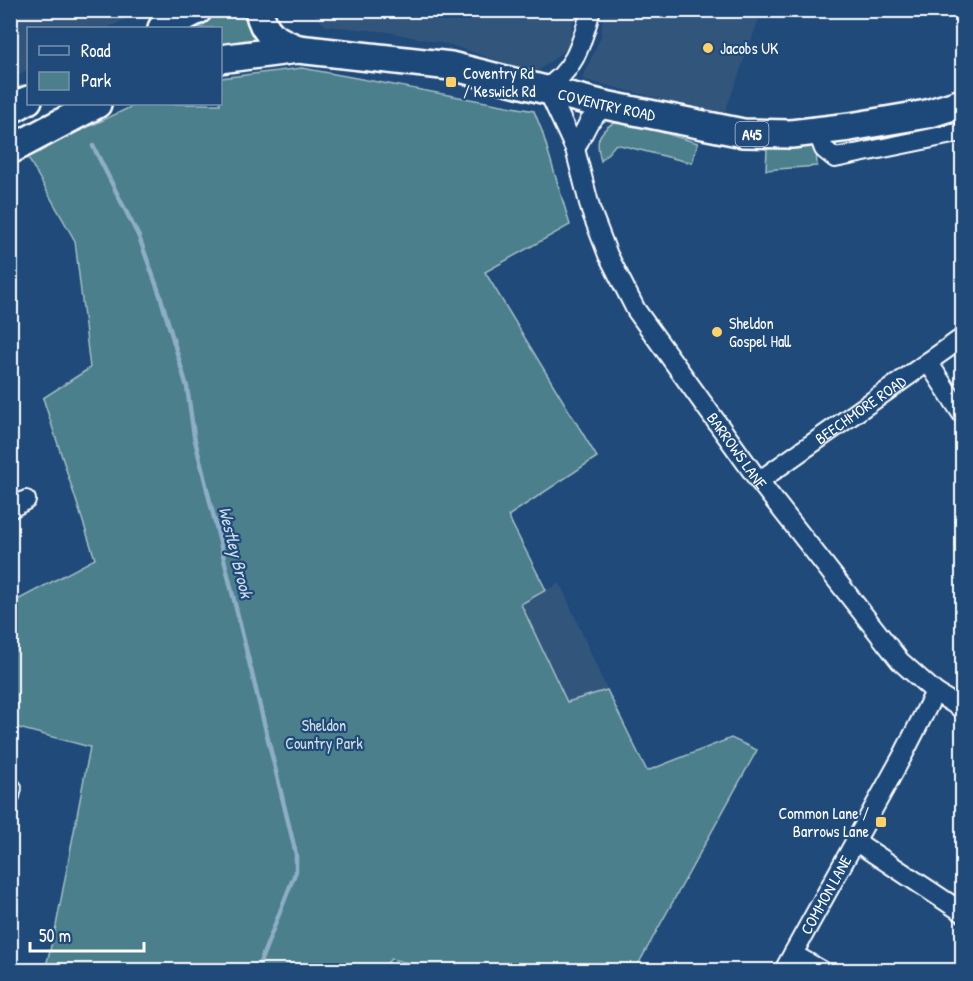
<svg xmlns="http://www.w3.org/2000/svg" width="973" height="981" font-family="'Patrick Hand',sans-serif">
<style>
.built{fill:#32557b}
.green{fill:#4b7f8c;stroke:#a5bfc6;stroke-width:1.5}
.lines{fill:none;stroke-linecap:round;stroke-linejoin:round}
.stream{stroke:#8eaec6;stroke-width:4.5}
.minor-casing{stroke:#fff;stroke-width:22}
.highway-casing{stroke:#fff;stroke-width:32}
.minor{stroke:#1f4a7a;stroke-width:18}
.highway{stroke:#1f4a7a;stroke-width:27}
.poi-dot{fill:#ffd166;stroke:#1f4a7a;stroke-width:2}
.labels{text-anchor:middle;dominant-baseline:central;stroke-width:4.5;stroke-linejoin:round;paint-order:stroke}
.shield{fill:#1f4a7a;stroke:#bcc9d7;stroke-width:1.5}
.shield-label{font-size:15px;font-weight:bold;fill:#fff}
.poi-label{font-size:16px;fill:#fff;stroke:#1f4a7a;text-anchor:start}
.street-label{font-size:16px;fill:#fff;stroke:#1f4a7a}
.park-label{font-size:16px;fill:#d2dfe2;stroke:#1f4a7a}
.water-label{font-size:18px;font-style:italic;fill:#d0dde7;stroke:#1f4a7a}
</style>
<rect width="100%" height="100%" fill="#1f4a7a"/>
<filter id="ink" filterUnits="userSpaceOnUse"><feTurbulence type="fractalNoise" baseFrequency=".0167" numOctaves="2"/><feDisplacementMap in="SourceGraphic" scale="12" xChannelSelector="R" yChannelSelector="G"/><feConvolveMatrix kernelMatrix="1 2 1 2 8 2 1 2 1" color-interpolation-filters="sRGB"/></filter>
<g filter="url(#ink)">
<path class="built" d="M10,11L11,10L144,11L107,28H28V69L11,80Z
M310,11V10L574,11L569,47L539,70L524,69L451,45L388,32L326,26Z
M604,11H762L724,115L582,79L601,36Z
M560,583L607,690L567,702L521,603Z"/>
<path class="green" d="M221,11H249L258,37L254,44L221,51L220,28H186Z
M302,68L534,111L542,131L570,225L485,272L597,457L508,516L546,590L521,604L567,702L607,690L647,771L731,738L757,750L635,970H437L436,969L391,959L380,970H45L56,926L90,747L11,726L10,604L95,559L43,398L90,368L75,241L27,156L137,104H220L221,78Z
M613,123L637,125L698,143L692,163L616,144L601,161C596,143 596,134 613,123Z
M810,145L816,147L817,166L766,170L767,149Z"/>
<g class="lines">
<path class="stream" d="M93,146L139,237L160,295L187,387L194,436L296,854V871L257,970"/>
<defs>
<g id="minor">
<path d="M543,90C575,71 581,45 591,10"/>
<path id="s1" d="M548,91L575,149L591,211L608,255L636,310L759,481L900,661L935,692L962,709"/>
<path d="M817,131L824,149L835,158L962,132"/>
<path d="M575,149L589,122L605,105"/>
<path d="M928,362L962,414"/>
<path id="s2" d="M759,481L962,338"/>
<path d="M10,509L26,500"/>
<path d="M10,796L12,788"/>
<path d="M855,841L962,912"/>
<path d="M793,954L821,970"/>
<path id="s3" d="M784,970L903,755L935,692"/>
</g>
<g id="highway">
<path d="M259,10C263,34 277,41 298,49"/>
<path d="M162,28L198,10"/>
<path id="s4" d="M220,59L298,49L451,66L605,105L743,133L791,134L850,127L927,114L962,103"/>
<path d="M10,110L28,100"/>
<path d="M10,150L97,104"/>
</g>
</defs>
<use href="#minor" class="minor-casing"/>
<use href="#highway" class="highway-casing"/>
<use href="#minor" class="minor"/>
<use href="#highway" class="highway"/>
</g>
</g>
<g class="poi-dot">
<circle cx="708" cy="48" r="6"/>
<rect x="445" y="76" width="12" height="12" rx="3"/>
<circle cx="717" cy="332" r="6"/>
<rect x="875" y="816" width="12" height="12" rx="3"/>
</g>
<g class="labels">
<rect class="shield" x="735.5" y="122" width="33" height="24" rx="4.5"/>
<g class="shield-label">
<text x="752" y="134">A45</text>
</g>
<g class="poi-label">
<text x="720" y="48">Jacobs UK</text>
<text x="463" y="73">Coventry Rd<tspan x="463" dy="18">/ Keswick Rd</tspan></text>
<text x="729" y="323">Sheldon<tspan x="729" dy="18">Gospel Hall</tspan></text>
<text x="869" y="813" text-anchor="end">Common Lane /<tspan x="869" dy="18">Barrows Lane</tspan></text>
</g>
<g class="street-label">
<text stroke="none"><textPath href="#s4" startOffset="393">COVENTRY ROAD</textPath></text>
<text stroke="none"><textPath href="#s2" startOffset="124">BEECHMORE ROAD</textPath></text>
<text stroke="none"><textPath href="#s1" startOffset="410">BARROWS LANE</textPath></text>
<text stroke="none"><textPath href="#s3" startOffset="86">COMMON LANE</textPath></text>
</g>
<g class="park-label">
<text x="324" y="725">Sheldon<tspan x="324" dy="18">Country Park</tspan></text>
</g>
<g class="water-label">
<text transform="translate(236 552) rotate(76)">Westley Brook</text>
</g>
</g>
<rect width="973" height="981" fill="none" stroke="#1f4a7a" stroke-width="36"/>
<rect x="18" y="18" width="937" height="945" fill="none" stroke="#fff" stroke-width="2" filter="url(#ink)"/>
<rect x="27" y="27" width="195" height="78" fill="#1f4a7a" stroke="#7992af" stroke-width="1.5"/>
<rect x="39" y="46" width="30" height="9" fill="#1f4a7a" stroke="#7992af" stroke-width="1.5"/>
<text x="81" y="57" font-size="18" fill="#ffffff">Road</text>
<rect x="39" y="72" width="30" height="18" fill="#4b7f8c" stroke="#7992af" stroke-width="1.5"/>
<text x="81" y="87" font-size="18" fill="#ffffff">Park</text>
<path d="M30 942v9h114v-9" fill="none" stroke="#ffffff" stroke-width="3"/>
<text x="39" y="942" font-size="18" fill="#ffffff" stroke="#1f4a7a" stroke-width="4.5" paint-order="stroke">50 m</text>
</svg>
